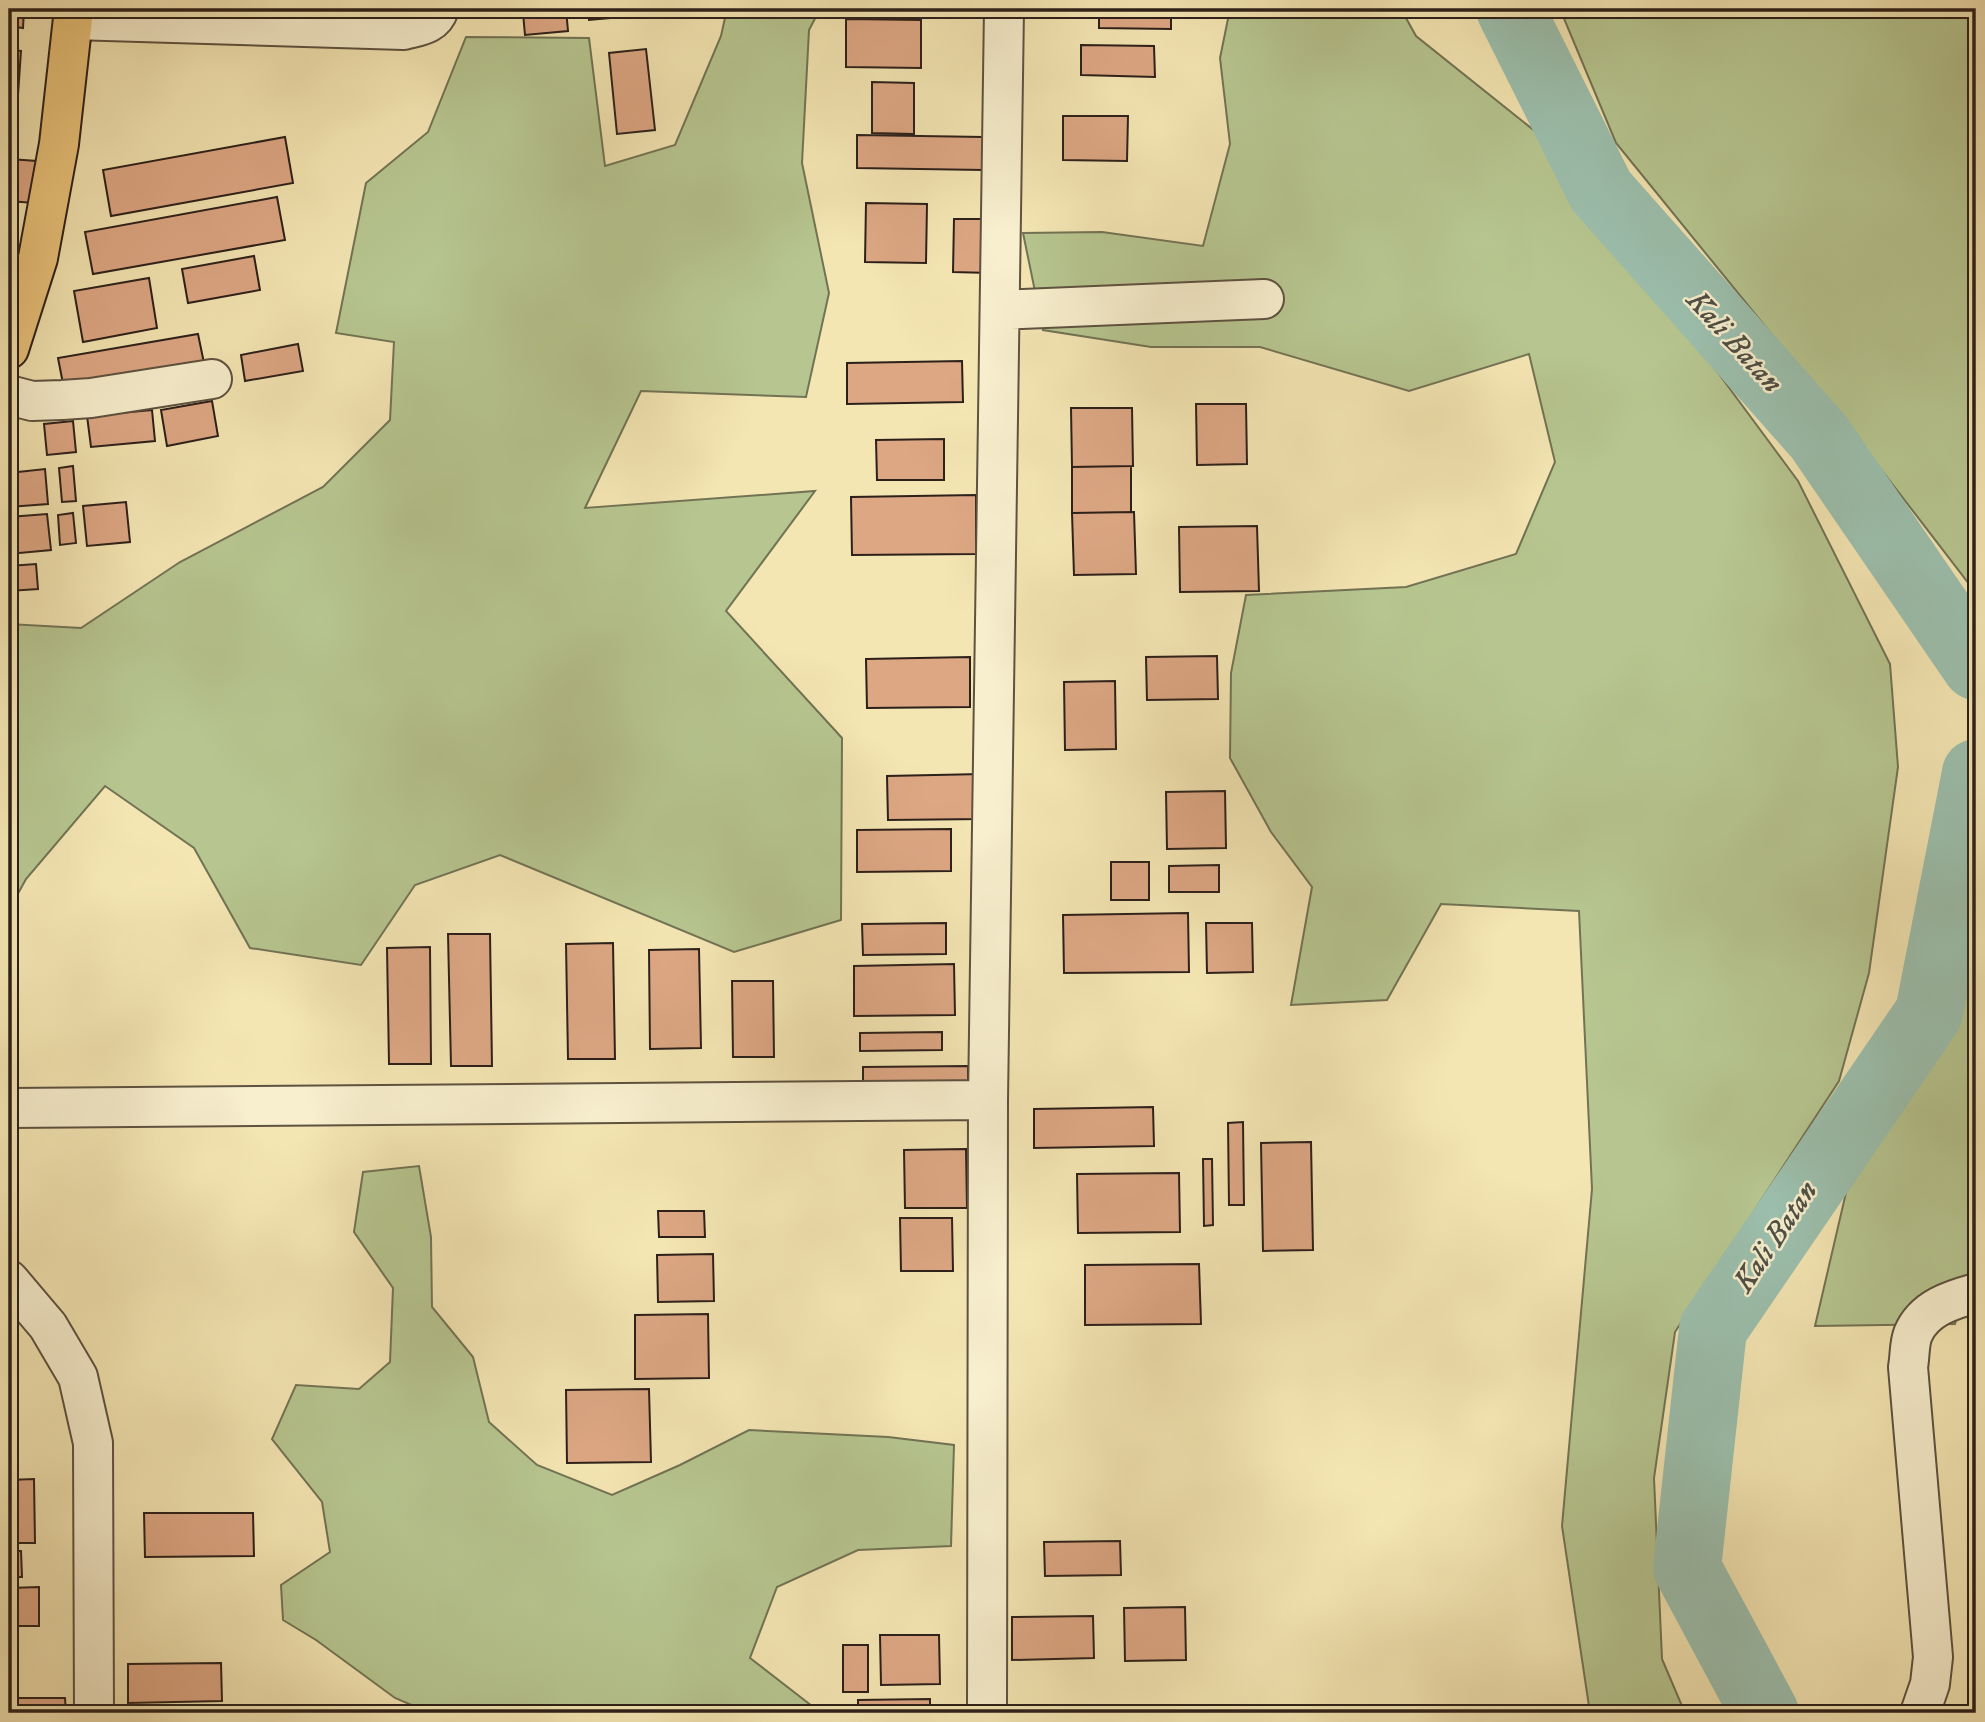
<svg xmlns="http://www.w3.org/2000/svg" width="1985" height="1722" font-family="'IM FELL DW Pica',serif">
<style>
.green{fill:#b7c690;stroke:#727355;stroke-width:2}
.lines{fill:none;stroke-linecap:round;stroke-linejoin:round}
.river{stroke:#9cc0ae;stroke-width:68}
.building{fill:#dda784;stroke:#2c201a;stroke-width:2}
.minor-casing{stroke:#5e5240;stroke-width:42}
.major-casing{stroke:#2c201a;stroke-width:42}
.minor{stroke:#f8efce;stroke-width:38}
.major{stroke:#eac37a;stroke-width:38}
.labels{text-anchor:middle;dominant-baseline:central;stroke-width:5;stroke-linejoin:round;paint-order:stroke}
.water-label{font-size:30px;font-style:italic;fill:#4e5046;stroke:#f8efce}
</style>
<rect width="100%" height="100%" fill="#f4e6b3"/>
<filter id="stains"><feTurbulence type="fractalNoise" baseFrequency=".00286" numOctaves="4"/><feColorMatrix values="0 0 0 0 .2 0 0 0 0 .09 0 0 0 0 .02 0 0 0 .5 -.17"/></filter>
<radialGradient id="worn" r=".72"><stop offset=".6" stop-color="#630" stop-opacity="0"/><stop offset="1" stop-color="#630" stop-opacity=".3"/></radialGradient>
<path class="green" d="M727,9H820L809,30L802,163L829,293L806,397L641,391L585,508L815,491L726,611L842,738L841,920L734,952L500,855L415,885L361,965L250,948L194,848L105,786L26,879L9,910V624L81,628L180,562L323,487L390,420L394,342L336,333L366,183L428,132L466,37L589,38L605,166L675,145L721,36Z
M1230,9H1401L1416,36L1546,140L1798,481L1890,664L1898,767L1869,973L1839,1081L1675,1332L1654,1478L1662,1659L1685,1713H1590L1562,1526L1592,1189L1579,911L1441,904L1387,1000L1291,1005L1312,887L1271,832L1230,758L1231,673L1246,595L1406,587L1516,554L1555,462L1529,354L1409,391L1260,347H1151L1043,330L1023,233L1102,232L1203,246L1230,144L1220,58Z
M1560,9H1976V251L1971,268L1976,271V593L1873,459L1616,143Z
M1976,904V1247L1955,1324L1815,1326L1848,1184Z
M419,1166L431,1237L432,1307L473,1357L489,1422L537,1465L612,1495L680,1465L749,1430L888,1437L954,1445L951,1546L858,1550L777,1587L750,1658L821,1713H430L395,1698L316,1640L283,1620L281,1585L330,1552L322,1502L272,1439L296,1385L359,1389L390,1362L393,1288L354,1232L363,1172Z"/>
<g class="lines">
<path class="river" d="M1510,9L1601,191L1819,437L1976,666
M1765,1713L1687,1568L1713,1329L1929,1013L1976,773"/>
</g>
<path class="building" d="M9,9H24L23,28L9,26Z
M566,9L568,31L525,35L523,13Z
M588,9H620L621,17L589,20Z
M1099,9H1171V29L1099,28Z
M846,19L921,20V68L846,67Z
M1081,45L1154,46L1155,77L1081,75Z
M646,49L655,130L617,134L609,53Z
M9,50L21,51L18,95L9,94Z
M872,82L914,83V134L872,133Z
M9,94L18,95L15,153L9,152Z
M1063,116H1128L1127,161L1063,160Z
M857,135L983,137V170L857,168Z
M285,137L293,183L111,216L103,170Z
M9,159L37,161L34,203L9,201Z
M277,197L285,240L93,274L85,232Z
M866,203L927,204L926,263L865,262Z
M954,219H990V273L953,272Z
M254,256L260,290L188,303L182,269Z
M149,278L157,328L83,342L74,291Z
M198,334L205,368L65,394L58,358Z
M298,344L303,371L245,381L241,355Z
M962,361L963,402L847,404V363Z
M212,401L218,436L167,446L161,410Z
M1196,404H1246L1247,464L1197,465Z
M1071,408H1132L1133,466L1072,467Z
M152,410L155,441L91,447L87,416Z
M73,421L76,452L47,455L44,424Z
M944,439V480H877L876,440Z
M73,466L76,501L62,502L59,468Z
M1131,466V512L1072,513V467Z
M45,469L48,504L9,507V473Z
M976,495V554L852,555L851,497Z
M126,502L130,542L87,546L83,506Z
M1134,512L1136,574L1074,575L1072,513Z
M73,513L76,543L60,545L58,515Z
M47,514L51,550L9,554V517Z
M1257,526L1259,591L1180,592L1179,527Z
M36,564L38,589L9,591V566Z
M1217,656L1218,699L1147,700L1146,657Z
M970,657V707L867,708L866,659Z
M1115,681L1116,749L1065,750L1064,682Z
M982,774L983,819L888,820L887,776Z
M1225,791L1226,848L1167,849L1166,792Z
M951,829V871L857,872V830Z
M1111,862H1149V900H1111Z
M1219,865V892H1169V866Z
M1188,913L1189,972L1064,973L1063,915Z
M946,923V954L863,955L862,924Z
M1206,923H1252L1253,972L1207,973Z
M448,934H490L492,1066H451Z
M613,943L615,1059H568L566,944Z
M430,947L431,1064H389L387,948Z
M699,949L701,1048L650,1049L649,950Z
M954,964L955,1015L854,1016V966Z
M732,981H773L774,1057H733Z
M942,1032V1050L860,1051V1033Z
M968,1066V1088L863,1089V1067Z
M1153,1107L1154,1146L1034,1148V1109Z
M1243,1122L1244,1205H1229L1228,1123Z
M1311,1142L1313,1250L1263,1251L1261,1143Z
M966,1149L967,1208H905L904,1150Z
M1203,1159H1212L1213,1225L1204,1226Z
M1179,1173L1180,1232L1078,1233L1077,1174Z
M658,1211H704L705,1237H659Z
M900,1218H952L953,1271H901Z
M713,1254L714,1301L658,1302L657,1255Z
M1199,1264L1201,1324L1085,1325V1265Z
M708,1314L709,1378L635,1379V1315Z
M649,1389L651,1462L567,1463L566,1390Z
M34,1479L35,1543H9V1480Z
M144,1513H253L254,1556L145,1557Z
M1120,1541L1121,1575L1045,1576L1044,1542Z
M9,1551H21L22,1577H9Z
M39,1587V1626H9V1588Z
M1185,1607L1186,1660L1125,1661L1124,1608Z
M1093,1616L1094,1658L1012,1660V1617Z
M880,1635H939L940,1684L881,1685Z
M843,1645H868V1692H843Z
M221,1663L222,1701L128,1703V1664Z
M9,1698H65L66,1713H9Z
M930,1699V1713H858V1700Z
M220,1705V1713H143V1706Z"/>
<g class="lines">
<defs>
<path id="minor" d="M73,20L404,30C419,26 434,25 439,9
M1000,310L1264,299
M9,395L32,401L62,400L91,398L212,379
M9,1108L988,1100
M9,1280L48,1326L78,1377L93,1443L94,1713
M987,1713L988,1100L1004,9
M1920,1713L1930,1684L1933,1657L1908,1367C1910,1357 1909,1344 1913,1334C1924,1308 1951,1300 1976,1293"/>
<path id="major" d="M9,349L38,258L59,144L74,9"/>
</defs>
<use href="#minor" class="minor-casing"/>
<use href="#major" class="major-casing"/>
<use href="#minor" class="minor"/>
<use href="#major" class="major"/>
</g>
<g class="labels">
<g class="water-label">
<text transform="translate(1734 342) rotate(48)">Kali Batan</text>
<text transform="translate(1776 1237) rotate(-56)">Kali Batan</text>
</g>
</g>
<rect width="1985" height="1722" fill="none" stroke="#f4e6b3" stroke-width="35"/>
<rect x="10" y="10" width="1964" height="1701" fill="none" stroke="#2c201a" stroke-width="3.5"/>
<rect x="18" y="18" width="1950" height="1687" fill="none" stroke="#2c201a" stroke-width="2"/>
<rect width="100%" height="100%" filter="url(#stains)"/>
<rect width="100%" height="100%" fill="url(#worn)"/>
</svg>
